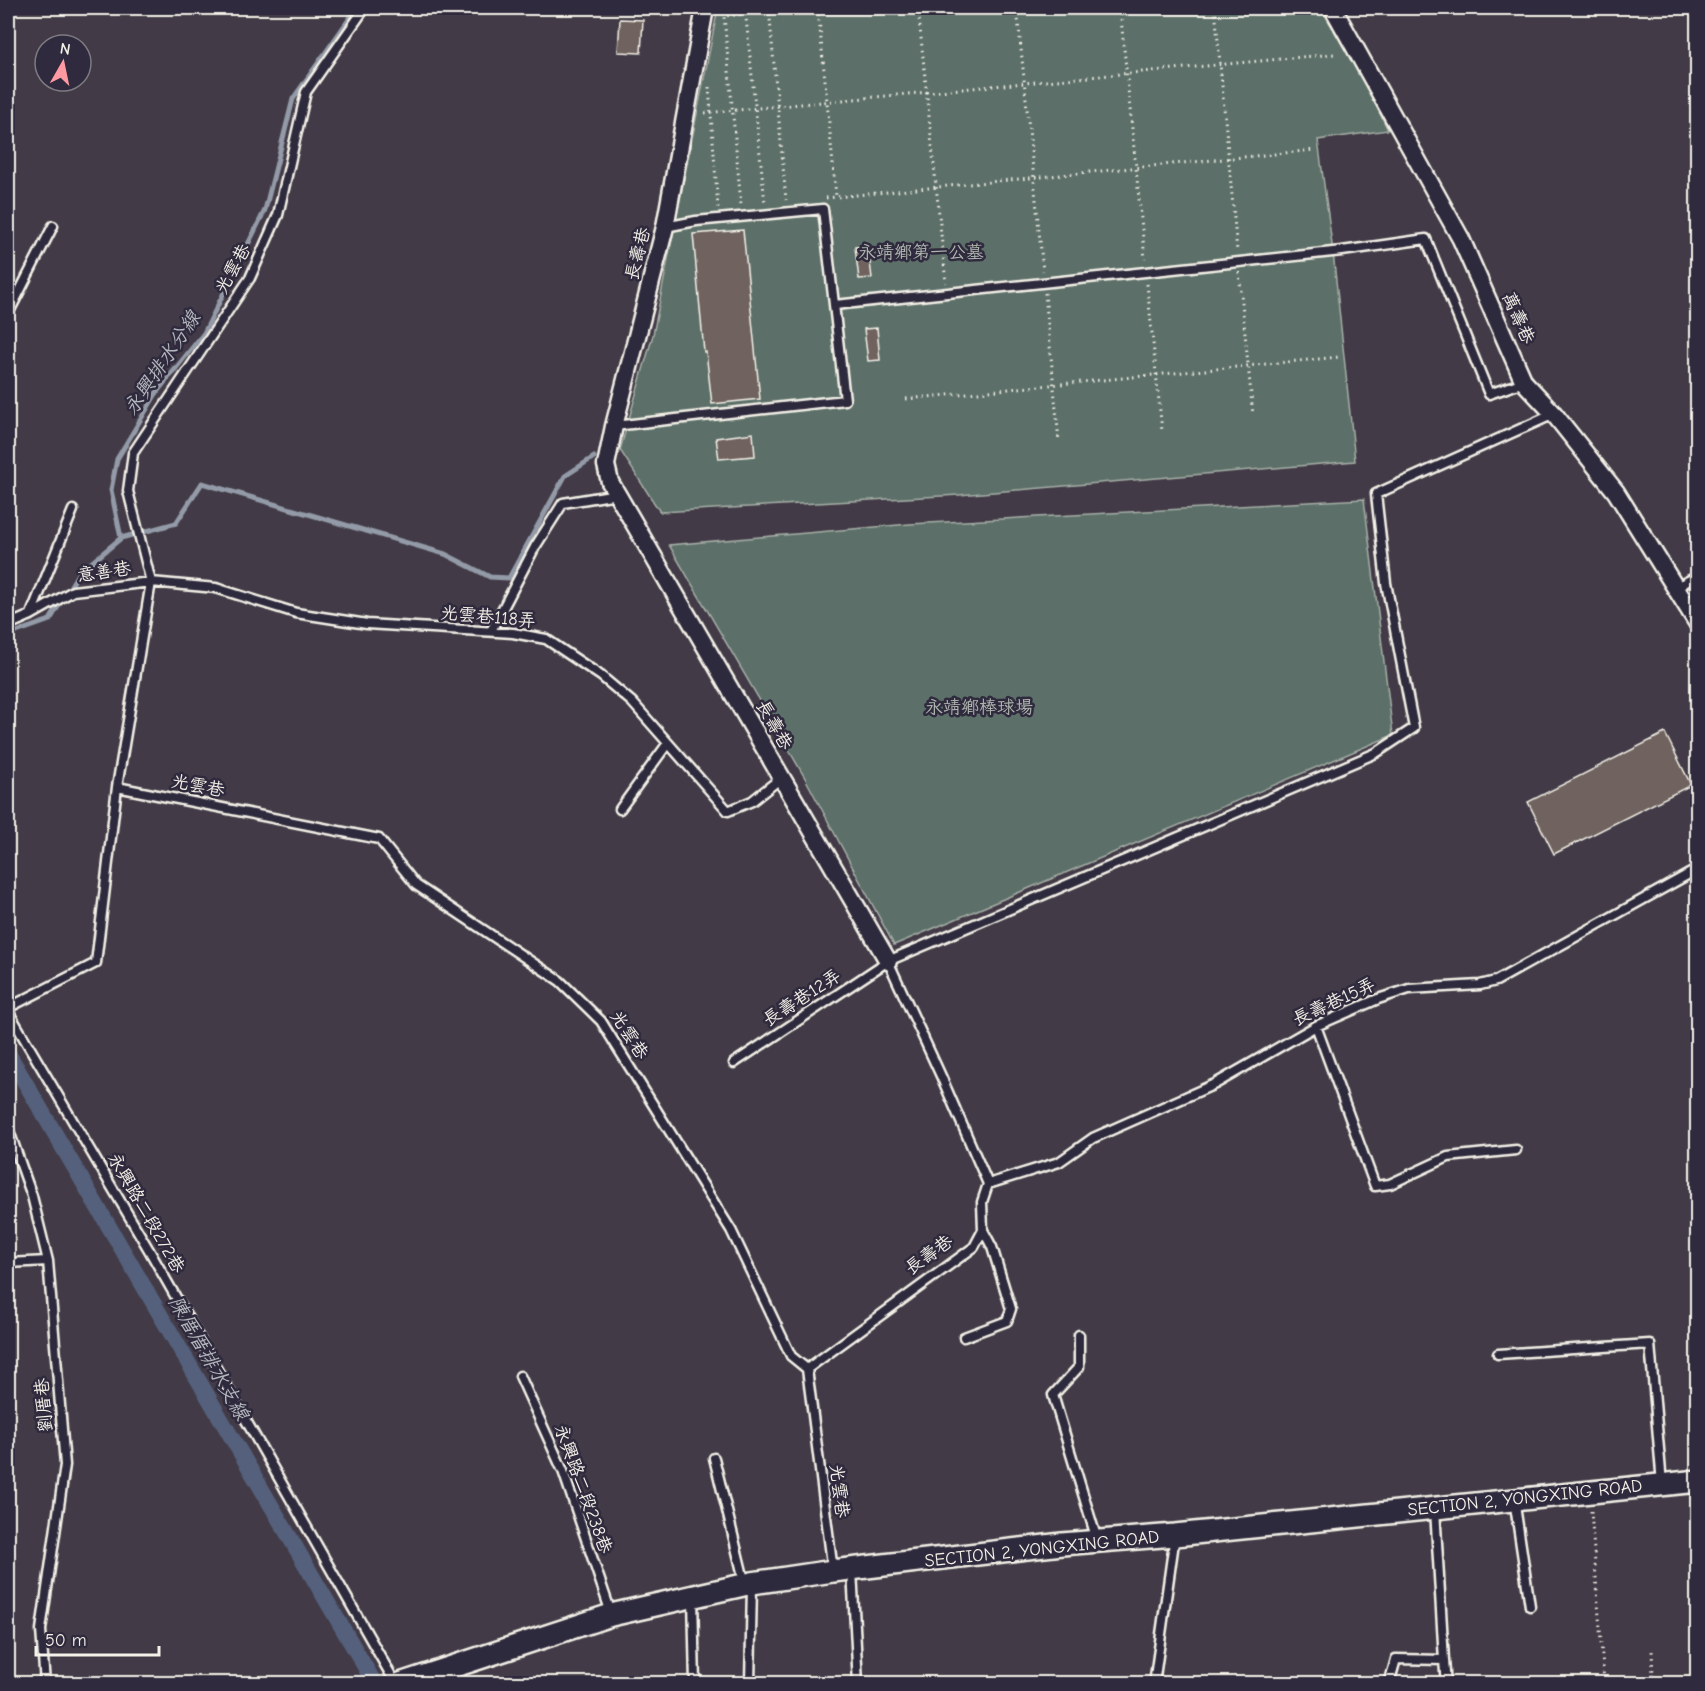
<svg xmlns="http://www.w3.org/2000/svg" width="1705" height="1691" font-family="'Comic Neue','LXGW WenKai TC',sans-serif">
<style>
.green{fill:#5b6f69;stroke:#a8b0a8;stroke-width:1.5}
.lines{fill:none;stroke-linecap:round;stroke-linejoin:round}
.stream{stroke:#949ba8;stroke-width:5}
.canal{stroke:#54617d;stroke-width:16}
.building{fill:#70635f;stroke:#f4f1e8;stroke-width:1.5}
.service-casing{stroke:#f4f1e8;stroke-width:13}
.minor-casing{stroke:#f4f1e8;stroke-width:21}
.tertiary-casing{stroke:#f4f1e8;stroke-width:26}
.path{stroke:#f4f1e8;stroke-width:3;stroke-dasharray:1.5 4.5;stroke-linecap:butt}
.service{stroke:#2f2a3d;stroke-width:8}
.minor{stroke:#2f2a3d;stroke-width:16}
.tertiary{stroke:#2f2a3d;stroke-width:21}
.labels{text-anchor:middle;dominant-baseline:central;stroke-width:5;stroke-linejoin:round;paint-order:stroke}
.park-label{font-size:18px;fill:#afb6af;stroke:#2f2a3d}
.street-label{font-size:18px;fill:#f4f1e8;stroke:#2f2a3d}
.water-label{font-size:20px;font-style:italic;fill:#b4b7bd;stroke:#2f2a3d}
</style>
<rect width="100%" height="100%" fill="#423b47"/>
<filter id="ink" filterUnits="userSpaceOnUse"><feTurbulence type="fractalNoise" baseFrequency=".0167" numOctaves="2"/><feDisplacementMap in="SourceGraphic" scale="12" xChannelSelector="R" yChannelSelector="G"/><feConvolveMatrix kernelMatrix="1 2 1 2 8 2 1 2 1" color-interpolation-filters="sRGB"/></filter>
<g filter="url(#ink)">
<path class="green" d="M718,8H1321L1368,89L1388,130L1318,140L1333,252L1355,461L959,495L660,512L620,450L653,335Z
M1364,499L1393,735L894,945L804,776L669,545L910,524Z"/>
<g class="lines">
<path class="stream" d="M121,538L176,523L202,483L445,554L490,577L509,578L565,476L594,457
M8,635L50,620L78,574L121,538L111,490L117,459L157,392L204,333L265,210L293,99L357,8"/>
<path class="canal" d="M8,1053L375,1684"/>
</g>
<path class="building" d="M620,19L643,20L641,53L618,52Z
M743,230L760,399L712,404L706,352H704L693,234Z
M868,246L872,278L859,279L855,247Z
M877,328L880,360L868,361L864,329Z
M753,433L755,456L719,459L716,438Z
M1665,733L1691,785L1554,854L1528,802Z"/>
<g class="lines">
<defs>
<path id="service" d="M835,305L1342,251L1426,239L1489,394L1524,382
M8,314L53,226
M614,426L845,400L823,209L696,221L665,227
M1676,587L1698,576
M31,614L73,510
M8,625L31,615L73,591L151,582L216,588L296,613L367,624L513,633L546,639L601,676L632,702L728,811L752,801L781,778
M491,631L535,547L563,503L617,494
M117,787L151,582L128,491L133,453L250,278L278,215L306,92L365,8
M620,809L668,743
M8,1008L96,963L117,787L379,839L416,885L560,981L601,1021L731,1230L791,1356L807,1369L833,1571
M8,1011L149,1250L396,1684
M1316,1026L1375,1186L1390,1184L1448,1157L1516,1150
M734,1063L888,961L1376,753L1414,728L1386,583L1376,494L1554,414
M8,1128L32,1196L48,1261L65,1465L41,1630L45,1684
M988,1184L1059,1162L1093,1138L1215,1084L1316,1026L1378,999L1409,989L1480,985L1496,981L1698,869
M8,1263L48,1261
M1079,1335V1367L1053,1395L1097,1540
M964,1337L1007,1321L1011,1309L992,1247L983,1230
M1498,1354L1650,1344L1662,1484
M807,1369L974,1247L983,1230L982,1202L988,1184L941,1076L888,961
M520,1376L563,1471L611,1613
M714,1458L745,1584
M1514,1499L1530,1606
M852,1570L858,1684
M693,1597L695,1684
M1444,1660L1446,1684
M750,1684L752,1585
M1154,1684L1175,1535
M1389,1684L1396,1659L1444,1660L1435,1509"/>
<path id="minor" d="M705,8L665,227L614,426L606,465L610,482L617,494L888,961
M1333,8L1461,239L1524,382L1554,414L1616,492L1698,624"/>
<path id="tertiary" d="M400,1684L611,1615L752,1583L833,1571L1062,1544L1175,1535L1698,1481"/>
</defs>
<use href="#service" class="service-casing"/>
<use href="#minor" class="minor-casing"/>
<use href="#tertiary" class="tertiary-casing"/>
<path class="path" d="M745,8L765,203
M769,8L786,200
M818,8L836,196
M918,8L946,283
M1017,8L1043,271
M1120,8L1145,259
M1215,8L1237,251
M709,87L718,208
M705,113L1334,54
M826,198L1315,150
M741,204L724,16L812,8
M1239,272L1253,415
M1147,284L1162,431
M1045,293L1059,441
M906,399L1339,357
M1591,1511L1604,1682L1653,1678L1652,1649"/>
<use href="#service" class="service"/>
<use href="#minor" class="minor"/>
<use href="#tertiary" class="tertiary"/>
</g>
</g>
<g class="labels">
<g class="park-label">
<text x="921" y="252">永靖鄉第一公墓</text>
<text x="979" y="707">永靖鄉棒球場</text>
</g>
<g class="street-label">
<text transform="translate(638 254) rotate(-76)">長壽巷</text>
<text transform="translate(233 269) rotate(-61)">光雲巷</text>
<text transform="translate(1518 318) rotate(66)">萬壽巷</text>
<text transform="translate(104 572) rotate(-8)">意善巷</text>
<text transform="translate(488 617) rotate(5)">光雲巷118弄</text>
<text transform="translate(774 725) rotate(60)">長壽巷</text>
<text transform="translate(198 786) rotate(11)">光雲巷</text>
<text transform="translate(802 998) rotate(-33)">長壽巷12弄</text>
<text transform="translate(1334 1002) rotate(-25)">長壽巷15弄</text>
<text transform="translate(629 1035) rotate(57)">光雲巷</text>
<text transform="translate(146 1213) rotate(60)">永興路二段272巷</text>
<text transform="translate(929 1255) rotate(-36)">長壽巷</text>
<text transform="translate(44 1405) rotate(-95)">劉厝巷</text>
<text transform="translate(583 1489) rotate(70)">永興路二段238巷</text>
<text transform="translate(839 1491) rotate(83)">光雲巷</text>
<text transform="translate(1525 1498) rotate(-6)">SECTION 2, YONGXING ROAD</text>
<text transform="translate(1042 1549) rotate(-6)">SECTION 2, YONGXING ROAD</text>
</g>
<g class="water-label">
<text transform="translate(162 363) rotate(-56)">永興排水分線</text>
<text transform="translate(209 1358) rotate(60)">陳厝厝排水支線</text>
</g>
</g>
<rect width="1705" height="1691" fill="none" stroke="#2f2a3d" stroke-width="30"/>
<rect x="15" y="15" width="1675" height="1661" fill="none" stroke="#f4f1e8" stroke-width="2" filter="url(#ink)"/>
<g transform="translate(63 63) rotate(9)"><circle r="28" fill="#2f2a3d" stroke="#7e7a81" stroke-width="1.5"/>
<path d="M0-4.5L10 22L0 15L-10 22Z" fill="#ff9aa2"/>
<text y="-9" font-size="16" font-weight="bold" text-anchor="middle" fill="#f4f1e8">N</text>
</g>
<path d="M36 1646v9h123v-9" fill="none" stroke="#f4f1e8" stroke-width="3"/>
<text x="45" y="1646" font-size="18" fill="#f4f1e8" stroke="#2f2a3d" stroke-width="4.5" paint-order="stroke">50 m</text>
</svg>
